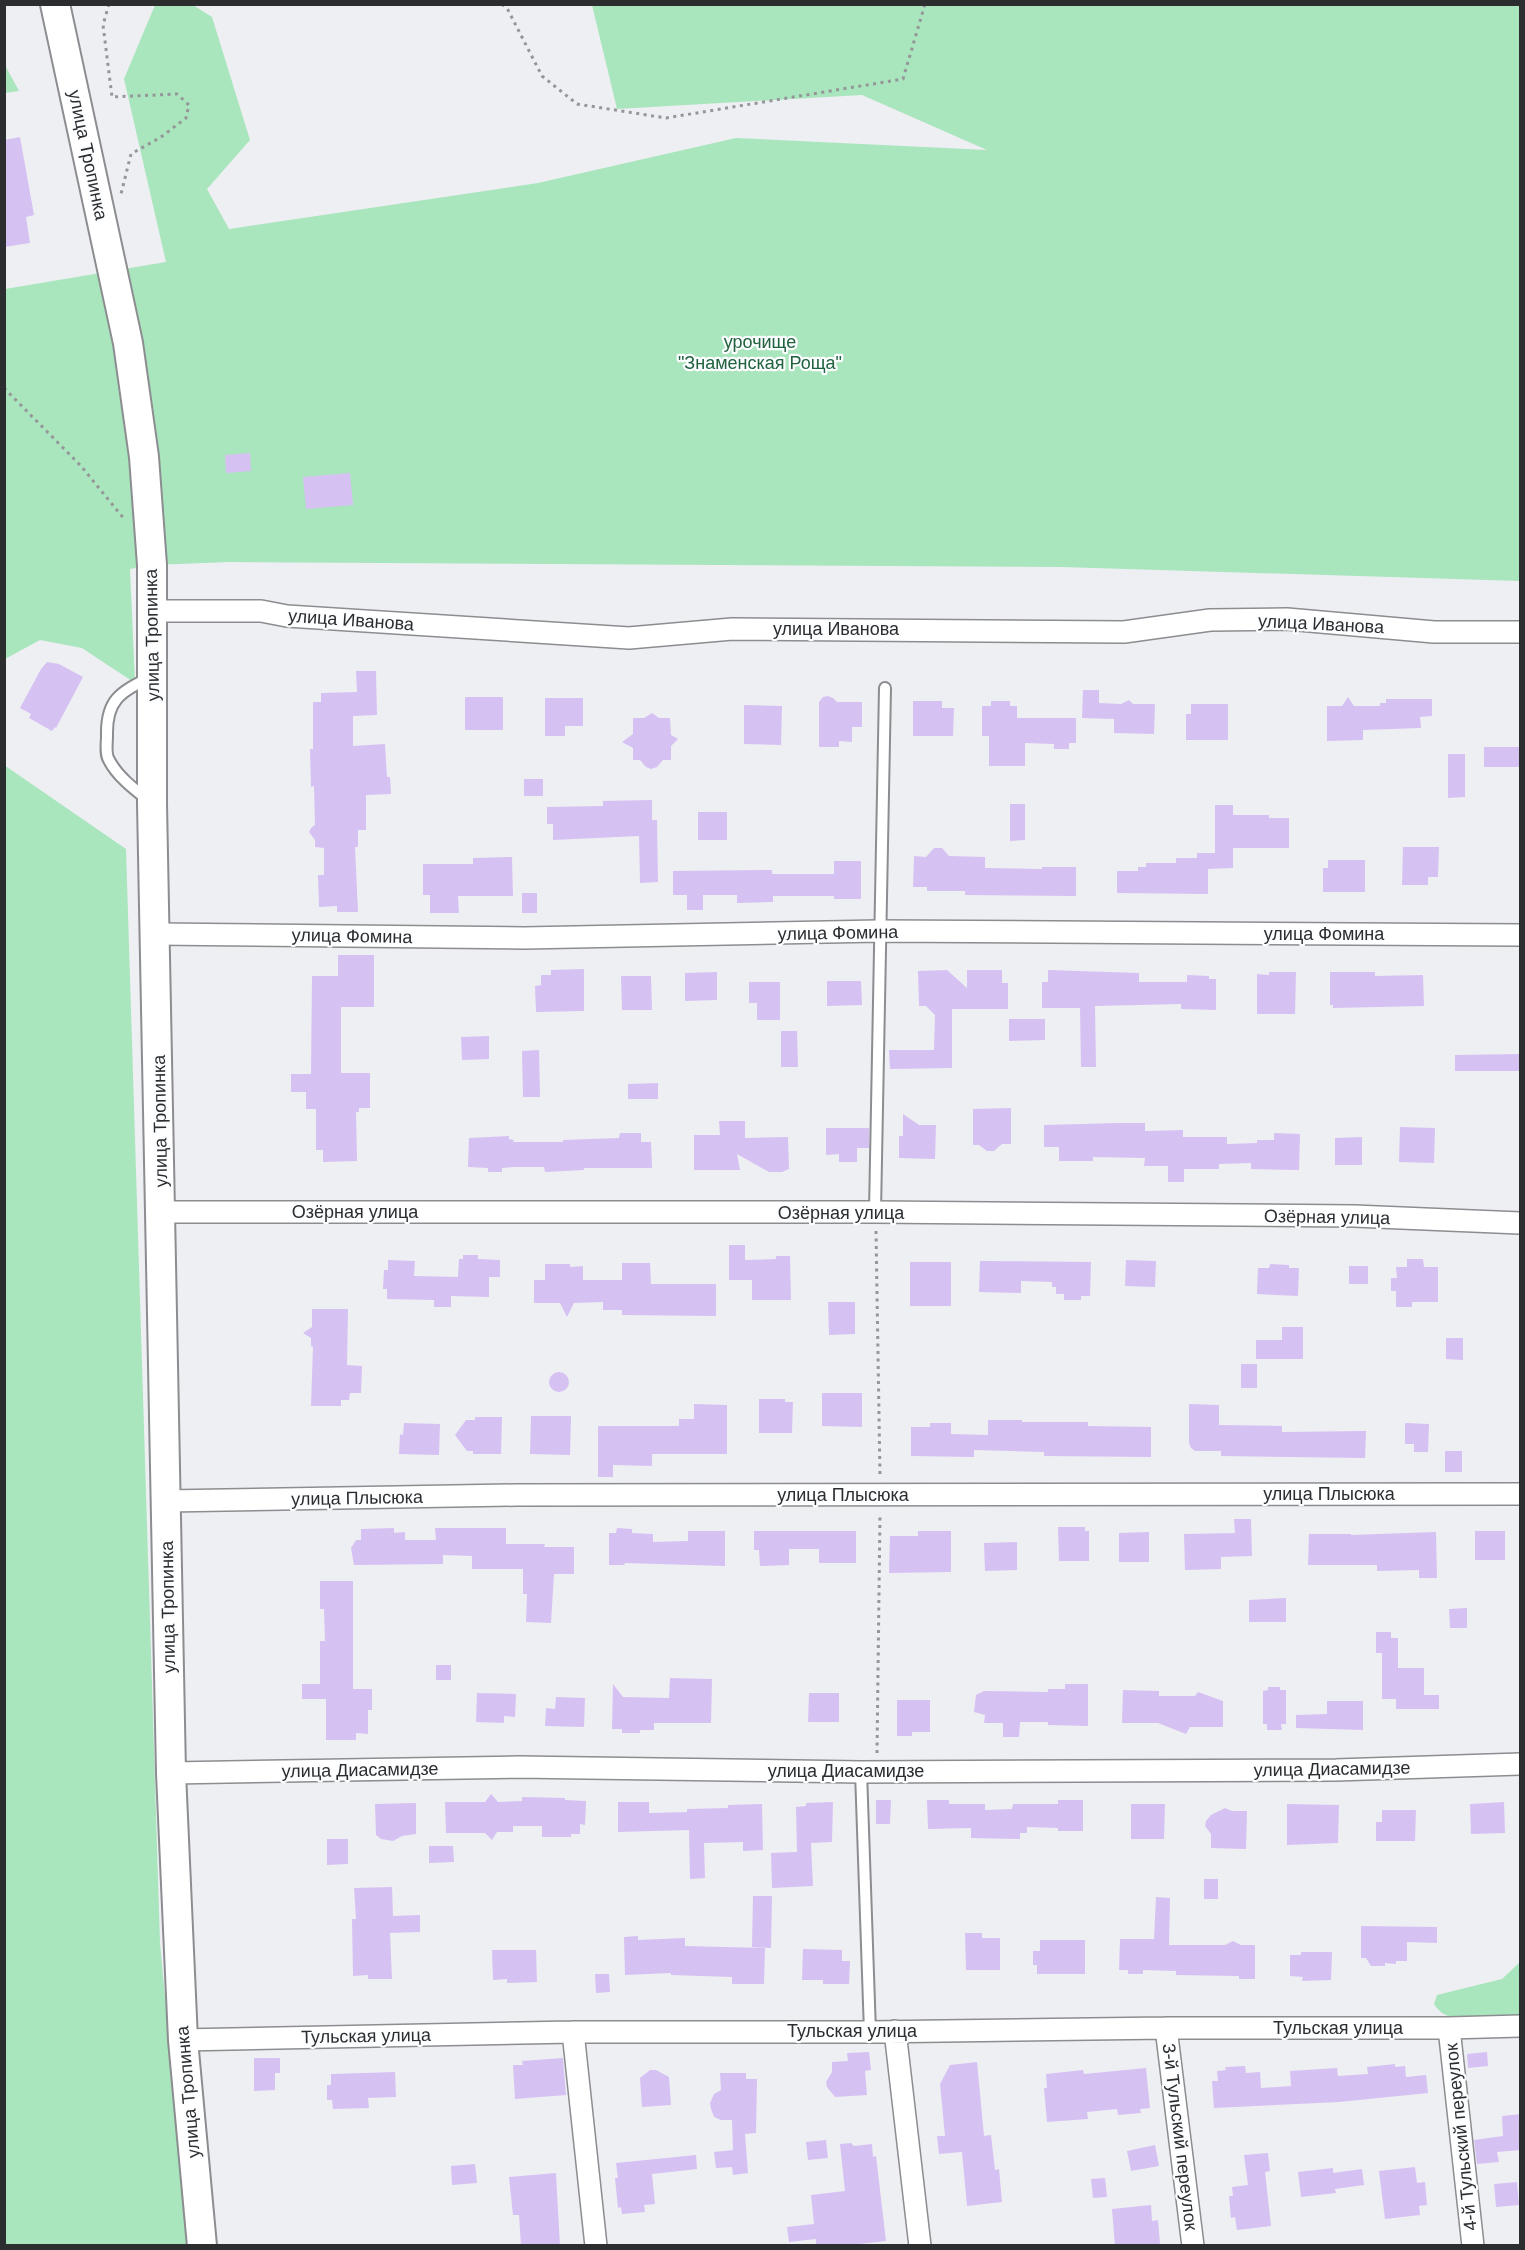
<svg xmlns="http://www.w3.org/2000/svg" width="1525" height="2250" font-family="Arial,sans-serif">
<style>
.green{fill:#a9e5bd}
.building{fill:#d6c1f3}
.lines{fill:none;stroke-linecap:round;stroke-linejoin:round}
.service-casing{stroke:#8c8d90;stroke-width:14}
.minor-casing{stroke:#8c8d90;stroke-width:24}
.secondary-casing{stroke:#8c8d90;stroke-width:32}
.path{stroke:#959698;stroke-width:3;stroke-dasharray:3 4.5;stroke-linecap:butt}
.service{stroke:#fff;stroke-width:10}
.minor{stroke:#fff;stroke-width:21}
.secondary{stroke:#fff;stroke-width:28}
.labels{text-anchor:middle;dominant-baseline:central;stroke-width:4.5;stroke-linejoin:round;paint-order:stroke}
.street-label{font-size:18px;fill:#2c2d2e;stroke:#fcfdff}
.park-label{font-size:18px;fill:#20623d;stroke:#fcfdff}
</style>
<rect width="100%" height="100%" fill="#eeeff3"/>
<path class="green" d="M155,5H193L212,17L250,140L207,189L229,229L538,183L736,138L987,150L862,95L617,109L592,5H1520V581L1062,567L230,562L152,565L130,569L135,683L82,648L40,640L5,659V289L166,262L124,79Z
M4,65H5L19,91L5,93Z
M4,765L126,849L160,1943L188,2245H5Z
M1520,1962V2016C1496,2018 1448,2029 1434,2004L1437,1995L1502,1979Z"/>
<path class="building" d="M20,137L34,215L26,217L30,243L4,247V140Z
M250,453L251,471L226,473L225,455Z
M350,473L353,505L306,509L303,477Z
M47,662L59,664L83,677L56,728L55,727L52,731L29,718L31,714L20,708L41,669Z
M356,671H376L377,715L353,716V746L385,744L387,777H390L391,794L366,795V830H358V847H355L358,912H337V906L319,907L318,875H324V848L315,847V840L309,832L311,828L315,825L314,786L311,787L310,749H313V702H321V693L357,692Z
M1083,690H1099V703L1121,704L1129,700L1133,704H1155L1154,734L1114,733V719L1082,718Z
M828,696L833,698L837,702H862V727H852V742L839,741V747H819V702L823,697Z
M465,697H503V730H465Z
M1348,697L1354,706H1380V703H1386V699H1432V716L1420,717L1421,728L1363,730V740L1327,741V706H1342Z
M545,698H583V726H565V736H545Z
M913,701H942V708H954L953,736H913Z
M991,701H1010V706H1017V718H1076V743H1069V749H1054V744L1025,743V766H989V736H982V706H991Z
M1191,704H1228V740H1186V714H1191Z
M744,705L782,706L781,745L744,744Z
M652,713L659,718H670L671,735L678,739L671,746V760H663L657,767L651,769L646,767L640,760H633V748L622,742L633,734V718H644Z
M1484,747H1520V767H1484Z
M1448,754H1465V797L1448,798Z
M524,779H543V796H524Z
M652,800V820H657L658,882L640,883L639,836L553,840V824H547V807L603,806V801Z
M1010,804H1025V840L1010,841Z
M1215,805H1233V815H1269V818H1289V848H1233V868L1208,869V894L1117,893V871H1138V867H1146V863H1176V858H1197V853H1215Z
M698,812H727V840H698Z
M1403,847H1439L1438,877H1428V885H1402Z
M934,848H942L949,856L985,857V868L1042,869V867H1076V896L965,895V891H927V887H913L914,856L926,857Z
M512,857L513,896H458L459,913H430V895H423V864H473V858Z
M1328,860H1365V892H1323V868H1328Z
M834,861H861V899H834V896H773V902L737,903V895H703V910H687V895H673V871L772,870V874H834Z
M522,893H537V913H522Z
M338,955H374V1007H341V1073H370V1108H359V1112H356L357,1161L323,1162V1150H316V1109H306V1092H291V1074H311L312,976H338Z
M584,969V1011L536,1012L535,986L541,985V975H551V970Z
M947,970L967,988V970H1002V983H1008V1009H952V1068L890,1069L889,1050H934L935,1015L926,1006H919L918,971Z
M1048,970L1139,973V982H1187V975L1209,976V979H1216V1010L1181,1009V1004L1095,1006L1096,1067H1081L1080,1008H1042V982H1048Z
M717,972V1000L685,1001V973Z
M1269,972H1296L1295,1014H1257V974L1269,975Z
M1330,972H1375V976L1423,975L1424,1006L1333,1008V1005H1330Z
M621,976H651L652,1010H622Z
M827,981H861L862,1005L827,1006Z
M749,982H780V1020H757V1003H749Z
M1009,1019H1045V1040L1009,1041Z
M781,1031H797L798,1067H781Z
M489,1036V1059L462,1060L461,1037Z
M539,1050L540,1097H523L522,1051Z
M1521,1054V1071H1455V1055Z
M658,1083V1099H628V1084Z
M1011,1108V1144H1002L994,1151H987L979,1145H973V1109Z
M903,1114L919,1125H936L935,1159L899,1158V1136H903Z
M719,1121H745V1138L788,1137L789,1169L782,1172H769L737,1154L740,1170H694V1135H720Z
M1119,1123H1145V1131L1183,1130V1137H1227V1144L1257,1143V1140H1274V1133L1300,1134L1299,1170L1251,1169V1163L1219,1164V1169H1184V1182H1168V1166H1144L1145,1158L1093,1157V1161H1059V1147H1044V1125Z
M1400,1127L1435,1128L1434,1163L1399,1162Z
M826,1128H869V1148H857V1162H839V1154L826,1155Z
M620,1133H641V1142H651L652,1168H584V1170L545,1172L544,1167H513L502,1168V1172H488V1168L468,1167L469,1138L509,1136V1139L514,1140L513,1142H563V1140L619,1138Z
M1362,1137V1165H1335V1138Z
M729,1245H745V1260L776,1259V1256H790L791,1300H752V1280H729Z
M463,1255H478V1259L500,1260V1277H489V1297L451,1296V1307H434V1300L387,1299V1289H383L384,1270H388V1260L415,1261L414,1276L458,1277L459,1259H463Z
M1407,1259H1423L1424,1267H1438V1302H1412V1307H1396V1291H1391V1278H1397L1396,1267H1407Z
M1126,1260L1156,1261L1155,1287L1125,1286Z
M980,1261L1091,1262L1090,1296H1081V1300H1064V1294H1056V1287H1052V1282L1021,1281V1293L979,1292Z
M910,1262H951V1306H910Z
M622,1263H650L651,1284H716V1316L622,1315V1310H603V1302L574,1303L567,1317L560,1303H534V1280H545V1264H570V1267L583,1266V1280H622Z
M1270,1264L1289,1265V1268H1299L1298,1296L1257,1294L1258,1268H1269Z
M1349,1266H1368V1284H1349Z
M828,1302H855V1334L829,1335Z
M312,1309H348L347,1365L362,1366L361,1393H350L349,1400H341V1406H311L313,1347L311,1346V1338L303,1333L312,1327Z
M1282,1327H1303V1359H1256V1340H1282Z
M1446,1338H1463V1360L1446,1359Z
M1241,1364H1257V1388H1241Z
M549 1382a10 10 0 1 1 20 0a10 10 0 1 1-20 0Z
M822,1393H862V1427L822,1426Z
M759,1399H785V1402H793L792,1433H759Z
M694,1404L727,1405V1454H652V1466L613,1465V1477H598V1426H679V1419H694Z
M1189,1404L1219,1405V1425L1282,1426V1432L1366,1431L1365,1458L1221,1456V1451H1195L1191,1448L1189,1443Z
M531,1416H571L570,1455L530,1454Z
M475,1417H502L501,1454H473V1451H467L455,1435L466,1420H475Z
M988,1420H1022V1422H1088V1426L1151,1427V1457L1044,1456V1452L974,1450V1457L911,1456V1427H930V1423H951V1434L988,1435Z
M404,1423L440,1424L439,1455L399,1454L400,1434L403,1435Z
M1405,1423L1429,1424L1428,1452H1414V1444H1405Z
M1445,1451H1462V1472H1445Z
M1234,1519H1251L1252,1556L1221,1557V1569L1185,1570L1184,1534L1235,1533Z
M1058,1527H1085V1531H1089V1561H1059Z
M394,1528V1533L405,1532V1540H436L435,1528H506V1544H545L544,1547H574V1574H554L551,1623L526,1622L527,1594H523V1569H472V1556L443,1555V1564L354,1565L351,1548L356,1540H361V1529Z
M617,1528L632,1529V1533L653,1534V1542L688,1541V1531H725V1566L625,1563L624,1565H609V1533H616Z
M754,1531H856V1563H819V1549H789V1565L760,1566L759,1550H754Z
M918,1531H951V1572L889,1573L890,1536H918Z
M1475,1531H1505V1560H1475Z
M1149,1532V1562H1119V1533Z
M1436,1532L1437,1578H1419V1570L1377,1571V1565H1308L1309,1534H1351V1535Z
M1017,1542V1570L985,1571L984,1543Z
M320,1581H353V1689H372V1710H368V1734L356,1733V1740H326V1699H302V1684H320V1641H325L324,1609H320Z
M1286,1598V1622H1249V1600Z
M1467,1608V1628H1450L1449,1609Z
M1376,1632H1391V1638H1398V1668H1424V1695H1439V1709H1396V1699H1382V1653H1376Z
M436,1665H451V1680H436Z
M670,1678L712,1679L711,1723H654V1730H640V1733H622V1729H612L613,1684L623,1697L669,1698Z
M1065,1684H1088V1726L1048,1725V1722H1020L1019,1737H1003V1723H984L985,1715L974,1712L976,1695L984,1691L1048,1692V1689H1065Z
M1268,1687H1280V1690H1286V1724H1281L1282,1730H1267V1724H1263V1691L1268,1690Z
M1123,1690L1159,1691V1696H1195L1198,1692L1223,1701V1727H1190L1186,1734L1158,1723H1122Z
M477,1693L516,1694L515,1717L504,1716V1723L476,1722Z
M809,1693H839V1722H808Z
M556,1697L585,1698L584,1727L545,1726L546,1708L555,1709Z
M897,1700H930V1732H912V1736H897Z
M1327,1701H1363V1730L1296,1728V1715L1327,1714Z
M491,1794L498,1802L522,1801V1797L565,1798V1800L586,1801L585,1825L580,1824V1834H571V1837H542V1826H513V1832H497L492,1840L485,1833H446L445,1802H485Z
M876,1800H891L890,1824H876Z
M927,1800H949V1804H985V1810L1012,1809L1013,1804H1058V1800H1083V1831H1058V1828L1027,1827V1833H1020V1839L971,1838V1828L928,1829Z
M618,1802H649V1813L687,1812V1809L728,1808V1805L762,1804L763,1850L743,1851V1842L704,1843L705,1878L690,1879L689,1830L618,1832Z
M833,1802L832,1842L811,1843L813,1886L772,1888L771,1853L797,1852L796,1807L806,1806V1803Z
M1504,1802L1505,1833L1471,1834L1470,1804Z
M416,1803V1834L402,1836L393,1841L381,1839L376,1835L375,1804Z
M1131,1804H1165L1164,1839H1131Z
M1287,1804L1339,1805L1338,1843L1287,1845Z
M1225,1808L1232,1811H1247L1246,1849L1211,1848V1834L1205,1826L1206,1821L1211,1815Z
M1382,1810H1416L1415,1841H1376V1822H1382Z
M327,1839H348V1864L327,1865Z
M429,1846H453L454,1862L429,1863Z
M1204,1879H1218V1899H1204Z
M392,1887L393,1916L420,1915V1932L390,1933L392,1979H368V1975L353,1976L352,1919H356L354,1888Z
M753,1896H772L771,1948L752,1947Z
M1156,1897L1170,1898L1169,1945H1225L1233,1941L1241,1945H1255V1979H1239V1976L1176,1975V1971L1143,1970V1974H1128V1970H1119L1120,1939H1154Z
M1361,1926L1437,1927V1943L1407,1942V1961H1396V1964L1385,1963V1966H1371L1366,1958H1361Z
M965,1933H982V1938H1000V1970H966Z
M638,1936V1940L685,1938V1946L765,1948L764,1984H732V1977L671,1975V1973L625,1975L624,1937Z
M1040,1940H1085V1974H1037V1965H1033V1951H1040Z
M803,1949L842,1950V1961H850L849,1984H823V1980H802Z
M492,1950H536L537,1982L507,1983V1979L493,1980Z
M1301,1952H1332L1331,1980L1302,1981L1303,1977L1290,1976V1955H1301Z
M595,1974H609L610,1992L596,1993Z
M869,2052L871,2070L865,2071L867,2095L835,2097L827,2087L826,2082L832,2072V2062L848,2061L847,2053Z
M1487,2052L1488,2066L1468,2068L1467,2054Z
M254,2058H280V2073H275V2090L254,2091Z
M563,2058L566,2095L515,2099L513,2065H523L522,2061Z
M977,2062L984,2136L991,2135L995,2170L999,2169L1002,2202L967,2206L962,2152L939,2154L937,2136H945L940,2084L950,2065Z
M1395,2064V2067L1405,2066L1406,2077L1426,2075L1428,2093L1339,2102L1214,2108L1212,2081H1218L1217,2071L1226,2070L1225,2067L1245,2066L1246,2073L1260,2072L1261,2088L1291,2086L1290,2071L1337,2068L1338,2076L1368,2074L1367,2067Z
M1146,2068L1150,2108L1140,2109L1141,2113L1118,2115L1117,2109L1087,2112L1088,2119L1047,2122L1044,2088H1047L1046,2074L1083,2070L1084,2074Z
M650,2070H656L669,2077L671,2105L642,2107L640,2078Z
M395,2072L396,2097L368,2098L369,2108L333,2109L332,2100H327V2085H331V2074Z
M720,2073H746V2079H757L756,2133L745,2134L748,2173L733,2175L732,2167L716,2168L714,2152L733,2150L732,2120H721L714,2117L711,2109L710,2103L714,2094L721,2090Z
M1521,2114V2150L1497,2152L1499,2162L1477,2164L1474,2140L1503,2136L1502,2116Z
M826,2140L828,2158L808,2160L806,2142Z
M851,2143L854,2146L872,2144L873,2157L876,2156L886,2241L842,2246H816V2239L789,2242L787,2227L814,2224L811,2195L845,2191L840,2144Z
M1155,2145L1159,2166L1131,2171L1127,2151Z
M1268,2153L1270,2171L1265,2172L1271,2226L1237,2230L1235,2217L1231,2218L1229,2196H1233L1232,2187L1248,2185L1244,2155Z
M696,2155L697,2169L652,2174L655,2204L644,2205L645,2212L622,2214L621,2207L618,2208L615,2178H618L616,2163Z
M475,2164L477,2183L452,2185L451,2166Z
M1415,2167L1417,2183L1425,2182L1427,2205L1419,2206L1420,2215L1385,2219L1379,2171Z
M1333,2168V2173L1362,2169L1364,2185L1335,2189L1336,2193L1301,2197L1298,2172Z
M556,2173L560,2246H521L519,2215H513L509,2177Z
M1105,2178L1107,2197L1093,2198L1091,2179Z
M1517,2182L1519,2205L1496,2207L1494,2184Z
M1151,2205L1152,2221L1158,2220L1160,2244L1115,2246L1112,2209Z"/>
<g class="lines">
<defs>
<path id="service" d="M148,800C134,789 117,776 109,760C105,754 107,743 107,736C106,700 120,692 151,677
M875,1212L885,688
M861,1772L870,2032"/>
<path id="minor" d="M153,611H261L287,616L629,638L732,629L1124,632L1210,620L1287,619L1434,632H1520
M156,934L524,938L879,931L1520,935
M161,1212H875L1354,1216L1520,1223
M166,1501L516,1495L1520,1494
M171,1773L518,1767L861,1772L1336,1770L1520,1764
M1166,2028L1193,2246
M1449,2028L1473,2246
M895,2031L920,2246
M573,2032L596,2246
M183,2040L573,2032H870L1166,2028H1449L1520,2026"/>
<path id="secondary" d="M55,4L128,343L144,457L152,565V804L171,1773L183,2040L202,2246"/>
</defs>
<use href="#service" class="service-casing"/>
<use href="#minor" class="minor-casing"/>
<use href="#secondary" class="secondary-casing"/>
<path class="path" d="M109,4L103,25L112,97L177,94L189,105L186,118L161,137L131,154L121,194
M502,4L508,10L542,76L577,104L666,118L903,79L925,4
M4,388L81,466L125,520
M876,1231L880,1477
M877,1753L880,1513"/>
<use href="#service" class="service"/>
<use href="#minor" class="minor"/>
<use href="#secondary" class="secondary"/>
</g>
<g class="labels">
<g class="street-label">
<text transform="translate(88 155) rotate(78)">улица Тропинка</text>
<text transform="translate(351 620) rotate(4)">улица Иванова</text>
<text transform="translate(1321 624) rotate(3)">улица Иванова</text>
<text x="836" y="629">улица Иванова</text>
<text transform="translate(152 635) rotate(-91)">улица Тропинка</text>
<text transform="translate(838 933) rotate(-1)">улица Фомина</text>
<text x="1324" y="934">улица Фомина</text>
<text transform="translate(352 936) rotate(1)">улица Фомина</text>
<text transform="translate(160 1121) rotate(-91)">улица Тропинка</text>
<text x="355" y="1212">Озёрная улица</text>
<text x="841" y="1213">Озёрная улица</text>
<text transform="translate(1327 1217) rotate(1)">Озёрная улица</text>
<text x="1329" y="1494">улица Плысюка</text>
<text x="843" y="1495">улица Плысюка</text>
<text transform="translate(357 1498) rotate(-1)">улица Плысюка</text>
<text transform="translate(168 1607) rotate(-91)">улица Тропинка</text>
<text transform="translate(1332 1769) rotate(-1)">улица Диасамидзе</text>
<text transform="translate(360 1770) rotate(-1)">улица Диасамидзе</text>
<text x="846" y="1771">улица Диасамидзе</text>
<text x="1338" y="2028">Тульская улица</text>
<text x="852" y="2031">Тульская улица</text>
<text transform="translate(366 2036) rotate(-1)">Тульская улица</text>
<text transform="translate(188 2092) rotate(-95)">улица Тропинка</text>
<text transform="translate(1180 2137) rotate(83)">3-й Тульский переулок</text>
<text transform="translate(1461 2137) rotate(-96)">4-й Тульский переулок</text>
</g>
<g class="park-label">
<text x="760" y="342">урочище<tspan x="760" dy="21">"Знаменская Роща"</tspan></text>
</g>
</g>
<rect width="1525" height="2250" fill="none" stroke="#2c2d2e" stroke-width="12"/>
</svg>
